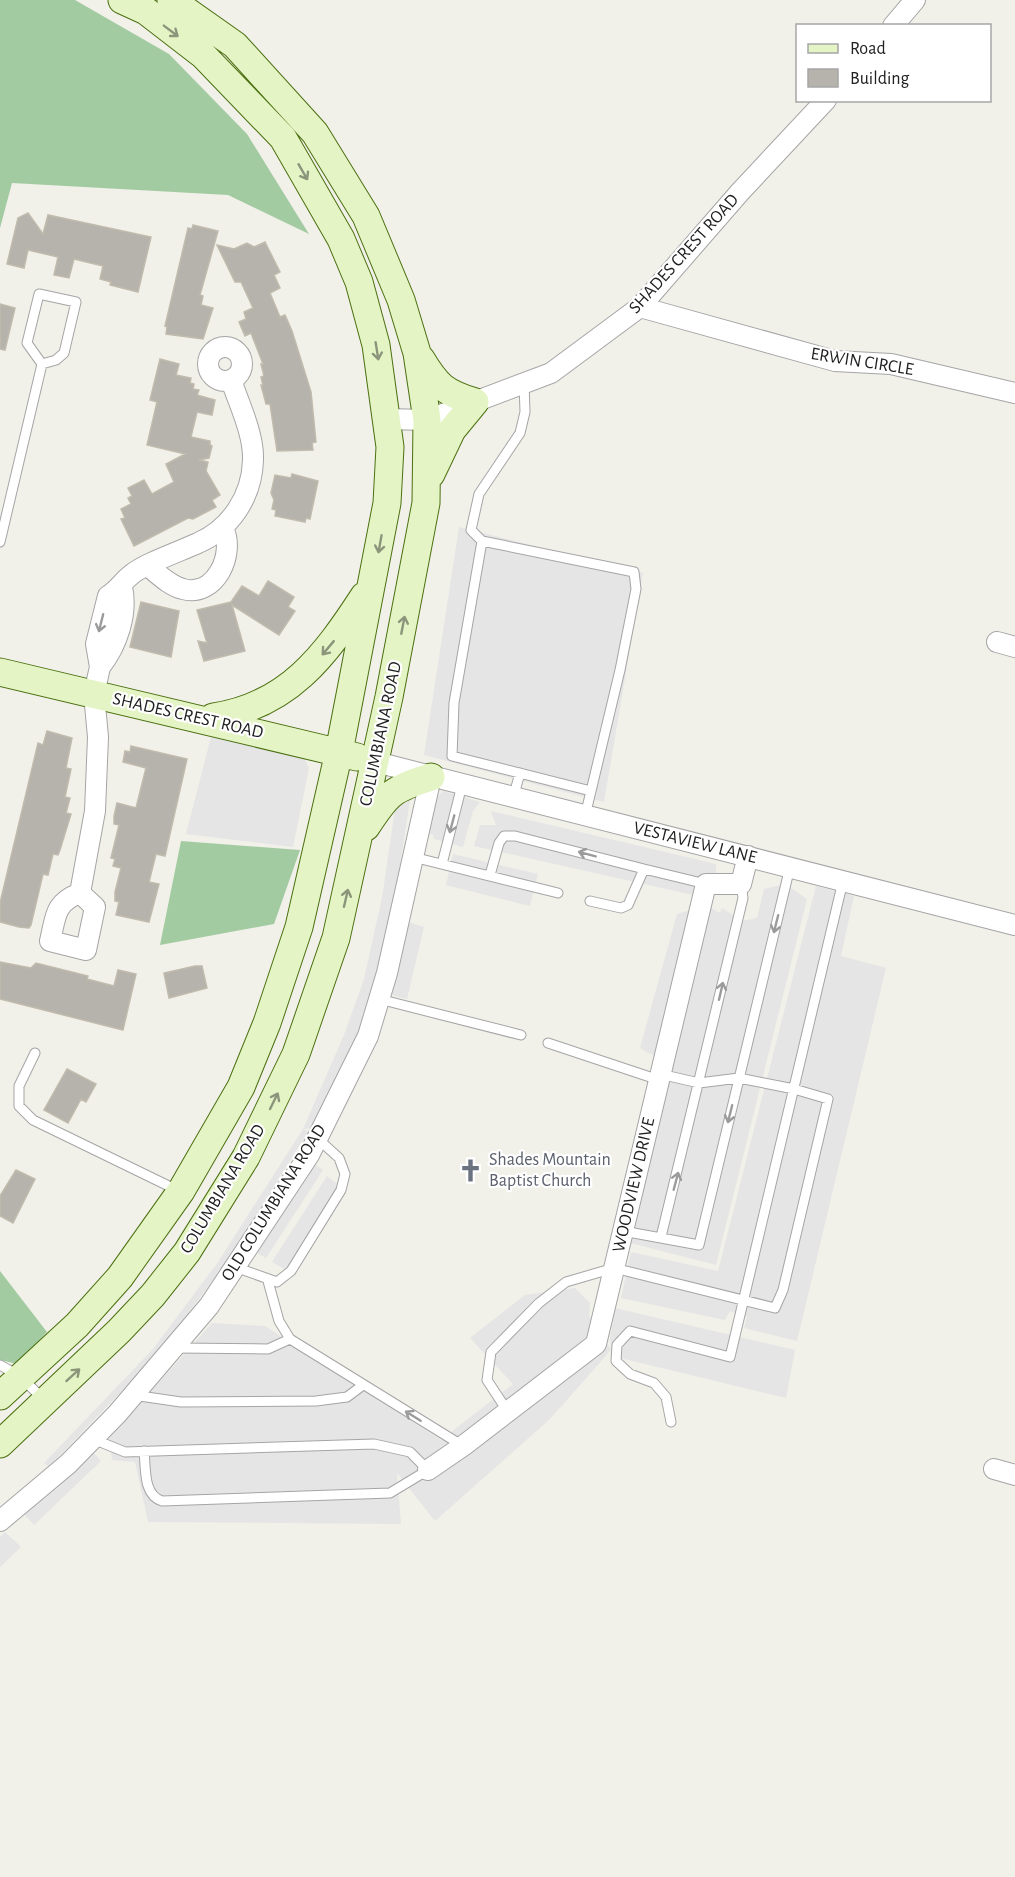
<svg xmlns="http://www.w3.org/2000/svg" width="1015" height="1877" font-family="'Alegreya Sans',sans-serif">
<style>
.forest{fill:#a3cba2}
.parking{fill:#e5e5e5}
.building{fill:#b6b3ac;stroke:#c1bbad;stroke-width:1.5}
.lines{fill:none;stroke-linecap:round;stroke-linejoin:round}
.lane-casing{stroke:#a5a5a5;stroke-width:11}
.street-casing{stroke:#a5a5a5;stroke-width:22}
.secondary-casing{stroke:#4b7011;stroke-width:29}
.lane{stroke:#fff;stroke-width:9}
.street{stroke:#fff;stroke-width:20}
.secondary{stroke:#e4f4c4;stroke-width:27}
.oneway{stroke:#8c957b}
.oneway2{stroke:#9b9b9b}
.labels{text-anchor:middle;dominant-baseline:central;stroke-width:4.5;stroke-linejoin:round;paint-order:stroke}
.street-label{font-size:18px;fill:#212121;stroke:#fff}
.worship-label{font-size:18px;fill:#5b616d;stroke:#fff;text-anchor:start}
</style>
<rect width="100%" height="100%" fill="#f1f0e9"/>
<path class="forest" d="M0,0H75L169,54L247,134L309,234L228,195L12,183L0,228Z
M181,841L300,850L274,924L160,945Z
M0,1271L47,1332L17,1364L0,1360Z"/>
<path class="parking" d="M459,527L643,573L604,802L424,755Z
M212,733L303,755L309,768L293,847L186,834Z
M443,791L480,802L473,811L463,847L434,839L433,835L427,833L433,802Z
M410,800L396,891L374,987L360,1031L315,1127L304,1129L308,1132L224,1266L158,1353L49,1467L44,1463L153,1349L218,1262L303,1129L344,1035L364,979L382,898L395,809Z
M491,811L716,864V876L693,895L474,846L480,825H496Z
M453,854L538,874L530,906L446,885Z
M785,884L807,899L716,1265L611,1238L656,1057L640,1048L677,914L705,905L720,913L722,908L742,921L757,918L764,889Z
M816,886L854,896L841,956L886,968L797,1341L744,1328L747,1317L730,1311L725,1320L621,1298L631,1252L718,1271Z
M409,922L424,927L407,999L391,995Z
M312,1162L323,1170L266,1258L254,1251Z
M327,1176L340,1186L286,1270L272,1262Z
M575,1288L590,1303L589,1316L611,1350L550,1419L435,1521L397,1473L401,1524L148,1522L135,1462L112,1460L109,1438L212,1323L265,1326L441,1440L513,1384L470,1338L525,1295Z
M615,1308L795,1350L786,1398L612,1356L610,1338Z
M92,1451L101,1461L34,1525L24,1514Z
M5,1532L21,1547L0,1567V1537Z"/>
<path class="building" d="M28,213L43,234L48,215L151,237L138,292L110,285L111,282L100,279L103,266L74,259L69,278L54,275L58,257L28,250L24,268L7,264L18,218Z
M193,225L218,231L200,295L203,296L201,305L213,308L203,339L166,334L167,327L165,326L188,228L192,229Z
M265,242L280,272L274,275L280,288L270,293L280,317L285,315L292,331L311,392L316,442L312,443L313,450L277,451L270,404H266L261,385H263L261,377L264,376L261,364H263L251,333L245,336L239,322L246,319L244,312L253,308L241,282H235L217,245L234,249L247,243L254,247Z
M0,304L15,308L5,350L0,349Z
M160,359L179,364L176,375L191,378L190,383L194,384L193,389L199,390L197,395L215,400L212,415L197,412L191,437L210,441V445L212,446L209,458L199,460L208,462L206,471L220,495L212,500L216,507L193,519L188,518L134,546L121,519L125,518L121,509L131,504L128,498L132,496L128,488L144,480L152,494L174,482L166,464L185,454L147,445L157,402L150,400Z
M292,474L318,481L310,519L306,518L305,522L275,516L276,510L272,509L274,500L271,493L275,475L291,478Z
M268,581L294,597L288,607L295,611L279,635L232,605L245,651L204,661L198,641L207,643L197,610L231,602L242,586L259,596Z
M141,602L179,611L171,657L130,647Z
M47,731L72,738L66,768L71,769L65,797L70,798L66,813L71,814L60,850L58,855L53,854L48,875L43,874L31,925L29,928L19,927L0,922V903L38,743L43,745Z
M131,746L187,759L165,856L156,854L149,882L159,884L149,922L116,915L119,902L115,901V892L121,868L113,866L115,859L111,858L119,825L114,824V816L117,803L136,808L146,768L123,762L125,751L130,752Z
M0,962L31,968L36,963L88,976L87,979L114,986L118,970L136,974L123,1030L0,999Z
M195,966H202L207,988L169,998L164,973Z
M67,1069L96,1084L86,1102L81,1099L68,1123L44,1110Z
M16,1170L35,1179L13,1223L0,1216V1196Z"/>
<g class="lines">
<defs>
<path id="lane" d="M39,294L76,302L64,353L56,360L42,364L27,343Z
M524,383L525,412L520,433L479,494L471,530L482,541L634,572L636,589L620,670L585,816
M482,541L454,703L452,756L591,791
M0,542L42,364
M513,798L520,773
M413,857L558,893
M442,864L462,785
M490,875L499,843L504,836H515L644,869
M590,901L621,908L628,905L644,869L706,884
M379,999L521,1035
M548,1043L659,1080
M35,1053L19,1086V1106L33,1120L177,1190
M623,1231L699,1245L790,867
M661,1237L743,898L741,884
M235,1267L277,1282L291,1271L341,1190L345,1174L339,1158L317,1138
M290,1339L463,1446
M175,1348L268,1349L290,1339L279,1321L268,1281
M0,1365L21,1377L43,1399
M133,1395L181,1402L316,1401L347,1397L363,1385
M508,1412L487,1380L491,1352L539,1303L566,1282L614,1268L775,1308L783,1290L828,1099L794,1089L739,1078L699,1083L660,1074
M671,1422L666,1397L654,1383L630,1374L616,1361L617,1345L630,1331L730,1357L843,881
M93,1439L125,1452L374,1444L410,1452L428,1470L390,1493L162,1501C143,1495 146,1469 144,1451"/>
<path id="street" d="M893,26L915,0
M640,307L835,361L891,364L1015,393
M208 364a17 17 0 1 1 34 0a17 17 0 1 1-34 0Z
M386,419L427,420L551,373L640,307L740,192L826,100
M148,566C159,575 170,586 183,589C215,598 236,554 223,528
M997,642L1015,647
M100,667C117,646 128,614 122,587
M376,762L1015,925
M80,893L95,811L98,737L94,694L100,667L96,644L108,596C119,589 122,582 131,575C143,564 181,551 198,543C230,529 252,497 253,460C254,434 239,404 231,380
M80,893L95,907L86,950L50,941C56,916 54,903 80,893Z
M994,1469L1015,1475
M428,1470L463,1446L596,1344L706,884H741L748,856
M0,1521L68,1464L117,1414L209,1306L309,1155L368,1036L387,973L431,777"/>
<path id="secondary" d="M421,359C437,386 445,393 475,402L452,430L431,474
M0,672L357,757
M213,717C288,706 325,656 364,596
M366,827C388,793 392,789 431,777
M0,1396L77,1325L120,1277L181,1191L241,1087L267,1023L299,927L339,752L387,503L390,447L376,345L359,282L341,239L283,138L203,55L146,11L122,0
M0,1444L119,1331L153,1295L187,1252L246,1157L296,1054L336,938L389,697L426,503L427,420L417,353L401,300L366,216L315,133L235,45L171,0"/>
</defs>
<use href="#lane" class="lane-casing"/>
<use href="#street" class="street-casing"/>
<use href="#secondary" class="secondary-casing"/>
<use href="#lane" class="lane"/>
<use href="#street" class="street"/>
<use href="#secondary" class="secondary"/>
</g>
<defs><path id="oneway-shaft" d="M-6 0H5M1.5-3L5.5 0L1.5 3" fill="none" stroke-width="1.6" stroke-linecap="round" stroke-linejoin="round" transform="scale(1.5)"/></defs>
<g class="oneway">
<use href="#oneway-shaft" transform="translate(171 31) rotate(37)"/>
<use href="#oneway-shaft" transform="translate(303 172) rotate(60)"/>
<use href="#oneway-shaft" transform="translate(377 351) rotate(81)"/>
<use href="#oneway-shaft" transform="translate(380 544) rotate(100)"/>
<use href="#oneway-shaft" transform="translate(403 625) rotate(-79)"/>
<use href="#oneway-shaft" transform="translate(328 648) rotate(130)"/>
<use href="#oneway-shaft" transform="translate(346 898) rotate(-77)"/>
<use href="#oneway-shaft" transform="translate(274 1101) rotate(-64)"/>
<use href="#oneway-shaft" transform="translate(73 1375) rotate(-42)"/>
</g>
<g class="oneway2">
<use href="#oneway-shaft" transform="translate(101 623) rotate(104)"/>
<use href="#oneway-shaft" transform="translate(452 824) rotate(105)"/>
<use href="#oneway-shaft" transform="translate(587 854) rotate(-165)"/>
<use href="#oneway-shaft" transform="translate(776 924) rotate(104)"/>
<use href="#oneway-shaft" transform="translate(721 991) rotate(-77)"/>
<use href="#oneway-shaft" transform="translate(730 1114) rotate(104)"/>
<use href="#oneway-shaft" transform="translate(676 1181) rotate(-75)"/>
<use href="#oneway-shaft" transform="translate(413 1416) rotate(-148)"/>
</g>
<defs>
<symbol id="church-bare" viewBox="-9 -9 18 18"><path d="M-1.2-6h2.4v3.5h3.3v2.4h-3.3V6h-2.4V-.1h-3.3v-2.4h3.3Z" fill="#6b7280" stroke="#fff" stroke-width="2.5" paint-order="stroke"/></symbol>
</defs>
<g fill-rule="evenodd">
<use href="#church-bare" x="454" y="1154" width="33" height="33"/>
</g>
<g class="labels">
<g class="street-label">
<text transform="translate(684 254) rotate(-48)">SHADES CREST ROAD</text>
<text transform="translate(862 362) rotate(9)">ERWIN CIRCLE</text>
<text transform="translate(188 716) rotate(13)">SHADES CREST ROAD</text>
<text transform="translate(381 734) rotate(-78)">COLUMBIANA ROAD</text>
<text transform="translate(695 843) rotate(14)">VESTAVIEW LANE</text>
<text transform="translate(634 1185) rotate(-77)">WOODVIEW DRIVE</text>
<text transform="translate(223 1189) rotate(-59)">COLUMBIANA ROAD</text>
<text transform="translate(274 1203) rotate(-58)">OLD COLUMBIANA ROAD</text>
</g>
<g class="worship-label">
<text x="489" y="1160">Shades Mountain<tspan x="489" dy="21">Baptist Church</tspan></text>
</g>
</g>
<rect x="796" y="24" width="195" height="78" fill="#ffffff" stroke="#a6a6a6" stroke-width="1.5"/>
<rect x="808" y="44" width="30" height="9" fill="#e4f4c4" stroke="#a6a6a6" stroke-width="1.5"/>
<text x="850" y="54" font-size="18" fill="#212121">Road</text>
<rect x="808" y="69" width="30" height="18" fill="#b6b3ac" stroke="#a6a6a6" stroke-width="1.5"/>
<text x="850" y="84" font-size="18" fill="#212121">Building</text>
</svg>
